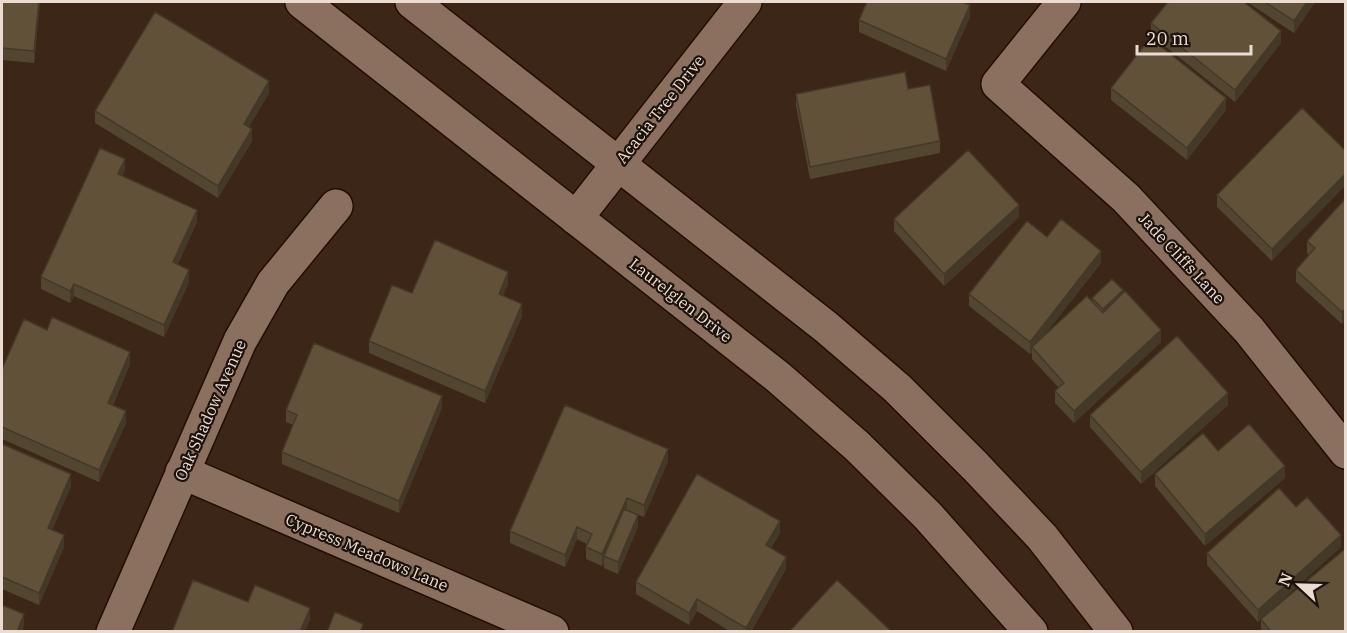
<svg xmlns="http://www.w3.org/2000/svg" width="1347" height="633" font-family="'IBM Plex Serif',serif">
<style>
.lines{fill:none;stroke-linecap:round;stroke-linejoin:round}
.minor-casing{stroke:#230e02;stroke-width:36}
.tertiary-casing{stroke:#230e02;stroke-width:36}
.minor{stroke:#8b705f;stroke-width:33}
.tertiary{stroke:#8b705f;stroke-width:33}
.wall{fill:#534631}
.shaded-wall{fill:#443928}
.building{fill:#615139;stroke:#443928;stroke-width:1.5}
.labels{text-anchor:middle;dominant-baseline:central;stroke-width:4.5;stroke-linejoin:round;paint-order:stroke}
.street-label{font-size:16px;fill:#ebdcd2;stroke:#1c120b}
</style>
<rect width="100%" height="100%" fill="#3c2617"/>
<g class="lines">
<defs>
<path id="minor" d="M1064,2L998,84L1126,198L1249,330L1346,452
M576,218L745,2
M182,472L552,632
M113,632L240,341L273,283L336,206"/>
<path id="tertiary" d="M302,2L778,377L857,446L928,516L1031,632
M412,2L826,327L897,388L976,467L1042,537L1116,632"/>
</defs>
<use href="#minor" class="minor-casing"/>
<use href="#tertiary" class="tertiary-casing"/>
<use href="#minor" class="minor"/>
<use href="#tertiary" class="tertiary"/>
</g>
<path class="wall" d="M2,2H40L34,63L2,60Z
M1247,2H1315L1294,33Z
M970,17L946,71L859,32V20Z
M1151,23L1281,43L1235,102L1151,35Z
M1346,84V98H1344V86Z
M1111,88L1226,110L1187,160L1111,100Z
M908,89L940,141V153L810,179L796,106V94Z
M269,93L249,127L252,141L218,198L95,123V111Z
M1302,108L1272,261L1217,207V195Z
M125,171L122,176L197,222L178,264L189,282L164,337L74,296L70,303L41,289V277Z
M1346,198L1342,324L1296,282V270L1309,255L1307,253V241Z
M1019,217L944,286L894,231V219Z
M1047,237L1101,263L1046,333L1092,302V298L1123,294L1161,342L1074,423L1055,403V391L1059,388L1032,359V352L1030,354L969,306V294Z
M508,284L503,296L522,316L485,403L369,353V341L412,293Z
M47,330L130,364L113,405L126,423L99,482L2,439V369Z
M1228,405L1141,484L1090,427V415Z
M442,408L399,513L282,464V452L293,425L286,422V410Z
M2,444L71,486L52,530L64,547L39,605L2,589Z
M1218,451L1285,478L1205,546L1155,486V474Z
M668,461L644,517L627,510L638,527L618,574L604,568V562L602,566L586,559V547L587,544L577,539L565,567L510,543V531Z
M1296,507L1341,547L1263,617L1346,632H1261V619L1258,622L1207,565V553Z
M780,533L771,548L786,569L751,632H731L697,611L689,625L636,594V582Z"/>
<path class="shaded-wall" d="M39,2H40L34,63V51Z
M1307,2H1315L1294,33V21Z
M970,5V17L946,71V59Z
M1281,31V43L1235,102V90Z
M269,81V93L244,136V124Z
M1226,98V110L1187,160V148Z
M252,129V141L218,198V186Z
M125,159V171L118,186V174Z
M1346,173V185L1272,261V249Z
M1019,205V217L944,286V274Z
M197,210V222L173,274V262Z
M1101,251V263L1034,349L1032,347V352L1030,354V342Z
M189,270V282L164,337V325Z
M508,272V284L499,306V294Z
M74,284V296L70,303V291Z
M1123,290V302L1103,321V309Z
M522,304V316L485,403V391Z
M1346,308V320L1342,324V312Z
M1161,330V342L1074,423V411Z
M130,352V364L108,415V403Z
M1228,393V405L1141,484V472Z
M442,396V408L399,513V501Z
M126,411V423L99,482V470Z
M668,449V461L644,517V505Z
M1285,466V478L1205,546V534Z
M71,474V486L48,540V528Z
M627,498V510L604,556V562L602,566V554Z
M638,515V527L618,574V562Z
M780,521V533L766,557V545Z
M577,527V539L565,567V555Z
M64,535V547L39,605V593Z
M1341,535V547L1258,622V610Z
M786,557V569L751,632H746V628Z
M697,599V611L689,625V613Z
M310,608V620L305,632H300Z
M24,614V626L22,632H17Z"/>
<path class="building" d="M2,2H39L34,51L2,48Z
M867,2H962L970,5L946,59L859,20Z
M1168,2H1244L1281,31L1235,90L1151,23Z
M1265,2H1307L1294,21Z
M155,12L269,81L244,124L252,129L218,186L95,111Z
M1150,38L1226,98L1187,148L1111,88Z
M905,72L908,89L930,85L940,141L810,167L796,94Z
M1302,108L1346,151V173L1272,249L1217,195Z
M100,148L125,159L118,174L197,210L173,262L189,270L164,325L74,284L70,291L41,277Z
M968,150L1019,205L944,274L894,219Z
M1346,198V308L1342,312L1296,270L1315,248L1307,241Z
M1061,219L1101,251L1030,342L969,294L1027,221L1047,237Z
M435,240L508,272L499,294L522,304L485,391L369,341L392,285L412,293Z
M1112,279L1123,290L1103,309L1092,298Z
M1125,291L1161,330L1074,411L1055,391L1064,383L1032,347L1087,296L1103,313Z
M52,317L130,352L108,403L126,411L99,470L2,427V369L24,319L47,330Z
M1177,336L1228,393L1141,472L1090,415Z
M314,343L442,396L399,501L282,452L297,415L286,410Z
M565,405L668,449L644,505L627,498L602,554L586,547L592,534L577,527L565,555L510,531Z
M1249,424L1285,466L1205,534L1155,474L1203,433L1218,451Z
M2,444L71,474L48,528L64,535L39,593L2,577Z
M697,474L780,521L766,545L786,557L746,628L697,599L689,613L636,582Z
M1279,488L1296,507L1307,497L1341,535L1258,610L1207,553Z
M624,509L638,515L618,562L604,556Z
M1345,549L1346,632H1271L1261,619Z
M193,580L248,602L255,585L310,608L300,632H172Z
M837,580L892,632H789Z
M2,605L24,614L17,632H2Z
M335,612L363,624L360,632H327Z"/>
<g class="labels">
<g class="street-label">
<text transform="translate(660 109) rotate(-52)">Acacia Tree Drive</text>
<text transform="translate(1182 258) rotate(47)">Jade Cliffs Lane</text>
<text transform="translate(681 300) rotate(38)">Laurelglen Drive</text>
<text transform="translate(210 410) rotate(-66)">Oak Shadow Avenue</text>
<text transform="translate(367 552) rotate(23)">Cypress Meadows Lane</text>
</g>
</g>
<rect width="1347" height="633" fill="none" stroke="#ebdcd2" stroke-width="6"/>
<g transform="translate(1299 585) rotate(292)" stroke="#1c120b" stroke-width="4.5" paint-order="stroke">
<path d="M0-4.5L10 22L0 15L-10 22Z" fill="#ebdcd2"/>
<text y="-9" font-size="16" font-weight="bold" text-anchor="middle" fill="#ebdcd2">N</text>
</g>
<path d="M1137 45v9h114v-9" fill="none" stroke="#ebdcd2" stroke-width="3"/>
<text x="1146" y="45" font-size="18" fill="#ebdcd2" stroke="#1c120b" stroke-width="4.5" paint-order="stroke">20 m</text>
</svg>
